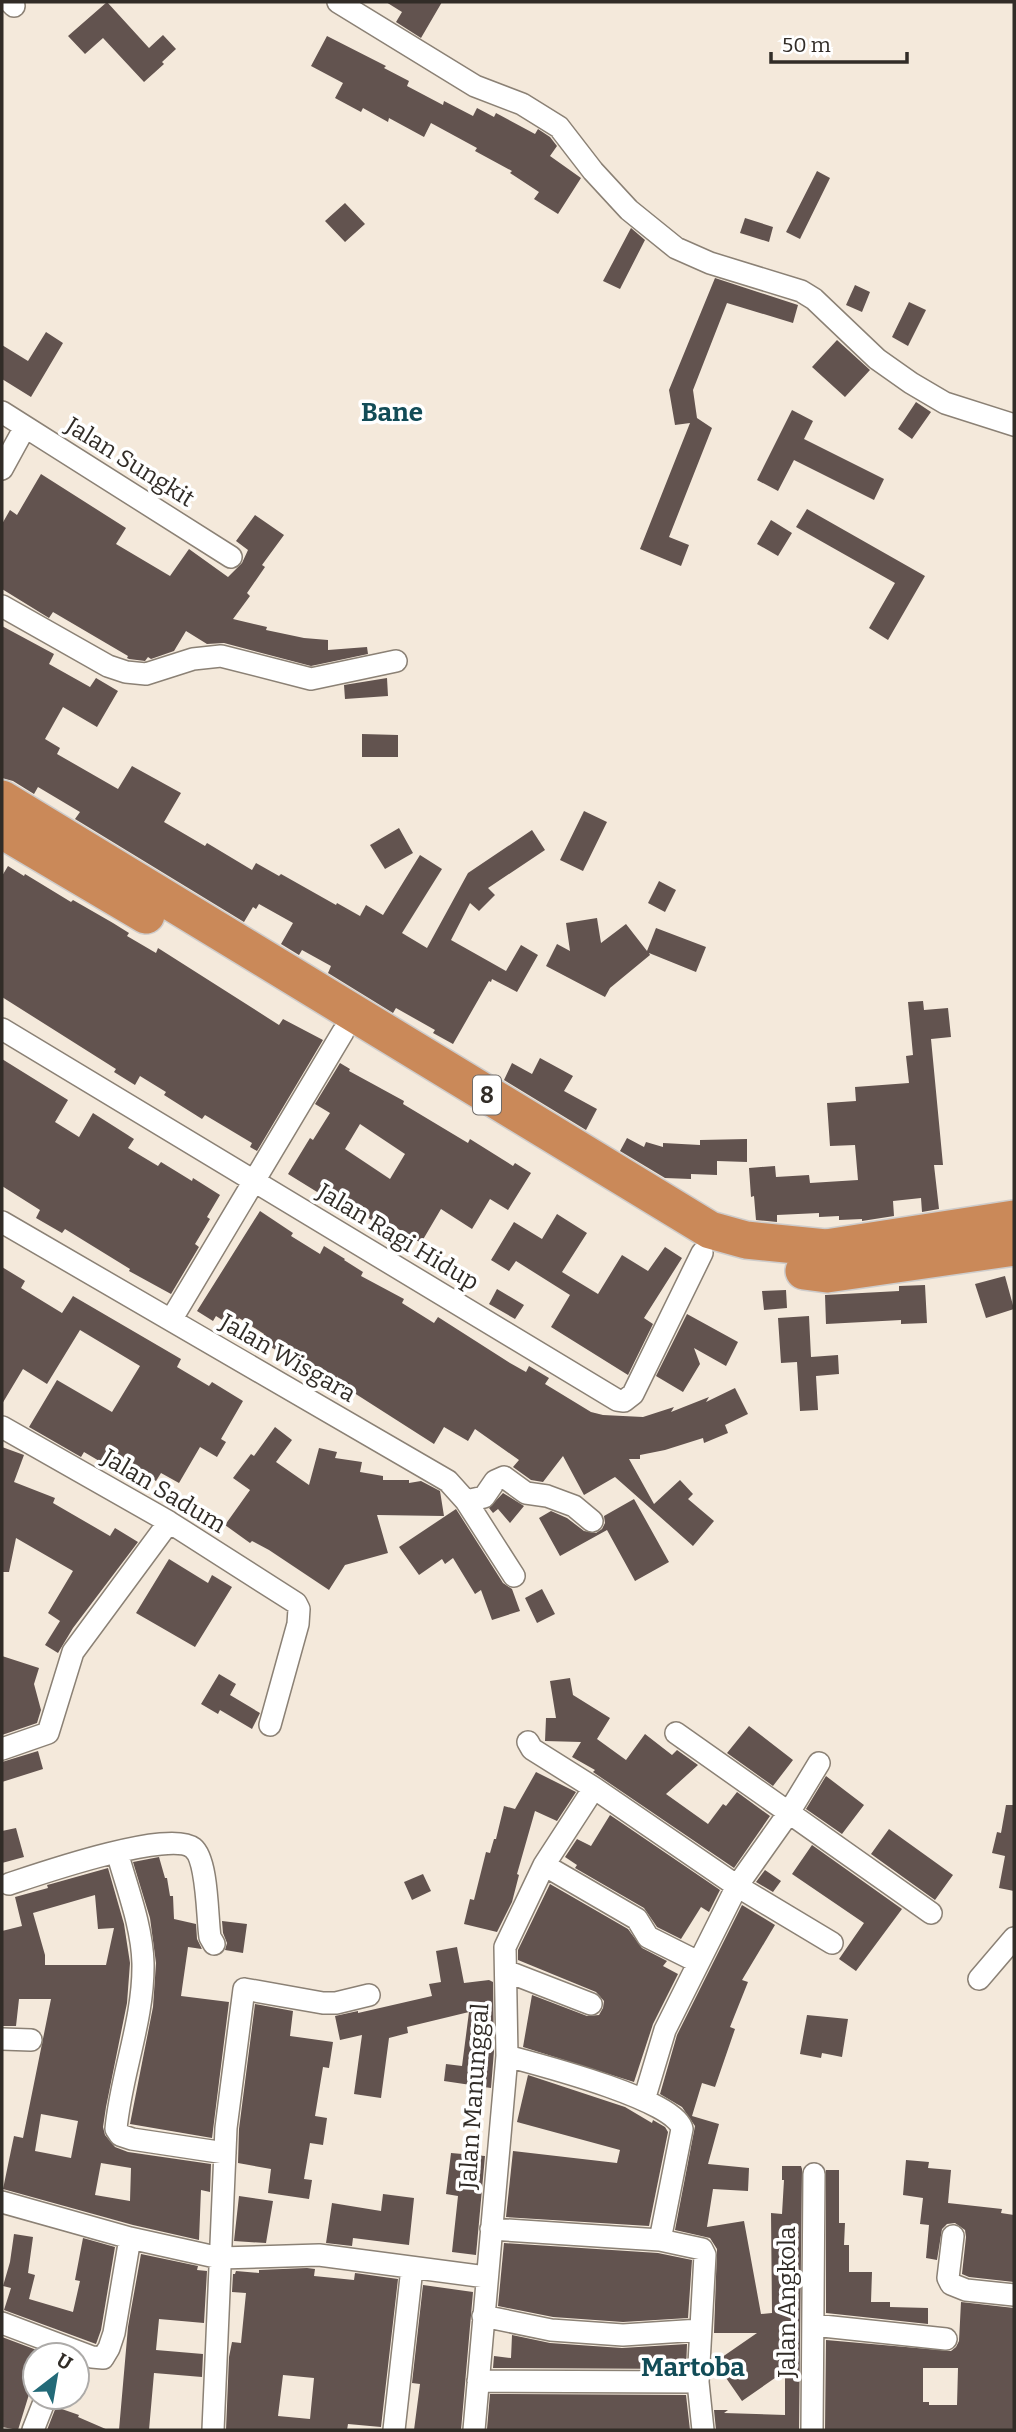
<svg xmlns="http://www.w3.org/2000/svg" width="1016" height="2432" font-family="Bitter,serif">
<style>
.building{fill:#62534f;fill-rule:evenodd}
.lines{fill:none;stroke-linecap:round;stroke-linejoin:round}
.street-casing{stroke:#8b8175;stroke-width:24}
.highway-casing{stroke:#cecccb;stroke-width:40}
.street{stroke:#fff;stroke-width:21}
.highway{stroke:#ca8959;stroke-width:37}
.labels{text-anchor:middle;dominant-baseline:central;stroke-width:7;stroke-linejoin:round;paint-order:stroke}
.shield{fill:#fff;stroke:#6f6b68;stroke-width:2}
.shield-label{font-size:23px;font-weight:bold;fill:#312c27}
.street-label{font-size:24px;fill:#312c27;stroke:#fff}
.neighbourhood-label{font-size:26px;font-weight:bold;fill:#124c57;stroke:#fff}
</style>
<rect width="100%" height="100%" fill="#f4e9db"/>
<path class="building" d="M107,2L149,48L163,35L176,49L162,62L164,64L144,82L103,38L85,54L68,36Z
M386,2H442L421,38L396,22L402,12Z
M327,36L386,66L384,68L409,81L407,86L443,105L444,101L473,116L477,108L494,117L496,113L535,134L538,129L550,137L557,146L550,156L581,178L558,214L534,199L539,192L510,173L512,171L475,151L477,148L431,123L424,137L389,118L388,122L363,108L361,112L335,98L343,83L311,66Z
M817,171L830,178L800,239L786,232Z
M345,203L365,224L345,242L325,221Z
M745,218L773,227L769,242L740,233Z
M631,228L645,240L620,289L603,281Z
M715,278L798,305L793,323L727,303L693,390L697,418L712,428L669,537L689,545L681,566L640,549L690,423L675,425L669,390Z
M855,285L870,292L862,312L846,305Z
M909,302L926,310L908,346L892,337Z
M46,332L63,343L31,397L2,379V345L28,361Z
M837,340L870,370L845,397L812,367Z
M916,402L931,412L912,439L898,429Z
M792,410L813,421L804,439L884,479L874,500L794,460L778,491L757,480Z
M41,474L126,528L116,544L170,576L189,549L228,577L242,563L248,550L236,541L255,515L284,535L262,565L265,567L247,593L250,596L233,619L267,627L266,630L304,638L328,640V650L367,647L368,654L311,666L224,643L207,644L186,631L174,651L151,659L148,657L145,661L129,659L127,658L128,656L53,612L49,618L2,589V524L10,510L17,515Z
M807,509L925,576L888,640L869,628L895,583L796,527Z
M771,520L792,533L778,556L757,544Z
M2,626L54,654L49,664L90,687L96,678L118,691L97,727L63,707L45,739L60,748L57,754L118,789L132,766L181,793L164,822L205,846L207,843L252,870L256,863L279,876L281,874L336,905L337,903L360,916L366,905L383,915L420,855L442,869L402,933L427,948L468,873L532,830L545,850L488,888L495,895L479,911L470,903L451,940L506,971L521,945L538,955L517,992L492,979L491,982L489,981L453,1044L433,1033L435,1030L396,1008L393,1013L328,973L331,966L302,950L299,955L281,944L293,923L259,904L256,909L253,907L244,922L75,819L80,812L38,787L34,794L13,781L2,778Z
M387,678L388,696L345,699L344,685Z
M362,734L398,735V757H362Z
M584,811L607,822L583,871L560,860Z
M399,828L413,853L385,869L370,845Z
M8,866L24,876L25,874L71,902L73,900L113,923L129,933L127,936L156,953L158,948L279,1025L283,1019L323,1040L257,1151L250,1147L252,1143L205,1115L202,1119L164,1095L166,1092L140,1076L135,1085L114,1072L116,1069L2,997V876Z
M659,881L676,890L665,912L648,903Z
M597,918L601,943L626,924L647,951L656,928L706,947L696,972L649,953L650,955L610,988L605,997L546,966L557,944L570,951L566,923Z
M923,1001L924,1010L948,1008L951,1037L931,1039L943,1165H934L939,1209L922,1212L921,1198L893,1201L894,1216L862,1221V1219L839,1220V1216L819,1217V1213L777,1215V1222L756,1220L754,1196L751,1197L749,1168L775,1166L776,1177L809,1175L810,1183L858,1180L855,1145L830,1146L827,1103L856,1101L855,1087L909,1083L906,1056L913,1055L908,1002Z
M540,1058L573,1076L564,1091L597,1109L586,1130L504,1080L512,1063L532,1074Z
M2,1059L68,1100L55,1122L79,1137L93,1113L134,1139L128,1148L158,1166L161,1162L192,1181L193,1178L220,1195L207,1217L210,1219L195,1244L199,1247L171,1294L129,1271L130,1269L65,1229L62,1233L36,1218L40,1210L2,1186Z
M340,1063L350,1069L349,1071L404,1101L403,1104L468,1143L470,1139L513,1166L515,1163L531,1173L508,1210L490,1199L472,1229L441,1209L421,1243L390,1224L385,1232L371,1224L373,1221L359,1212L325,1191L322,1195L288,1174L310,1138L313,1140L330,1113L315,1104ZM360,1124L405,1154L390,1179L345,1149Z
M627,1138L644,1147L646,1142L663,1147V1143L700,1145V1140L747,1139V1162L717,1161V1175L691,1174V1179L665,1178L620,1151Z
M260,1211L293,1233L291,1236L320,1254L324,1246L345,1259L344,1260L363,1272L361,1276L404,1299L402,1303L434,1323L438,1317L510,1363L526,1372L529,1366L549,1378L545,1384L591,1412L603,1415L643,1417L674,1407L671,1412L709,1397L706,1402L735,1388L748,1414L725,1425L728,1433L704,1443L703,1438L665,1450L640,1455V1459H629L654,1504L680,1480L693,1494L688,1499L714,1521L693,1546L615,1477L584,1495L563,1456L543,1482L531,1480L513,1467L519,1460L475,1429L468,1441L444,1427L434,1444L337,1382L338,1376L335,1381L332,1379L328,1386L280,1358L283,1354L260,1341L264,1334L239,1318L233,1327L216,1316L213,1321L197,1311Z
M557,1214L587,1233L562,1272L598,1294L622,1255L648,1271L665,1247L682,1258L644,1318L653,1324L628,1375L551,1327L570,1295L516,1261L509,1271L491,1260L514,1222L542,1239Z
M2,1267L25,1281L21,1288L62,1313L73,1296L181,1359L177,1367L209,1386L212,1382L243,1401L221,1439L226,1442L217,1457L200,1447L179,1483L161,1473L156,1481L129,1465L123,1475L84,1452L81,1457L29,1427L57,1380L112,1412L140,1366L80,1330L47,1384L23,1369L2,1404Z
M1005,1276L1014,1309L986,1318L975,1284Z
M925,1285L927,1323L901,1324V1320L826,1324L825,1295L899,1291V1286Z
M497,1289L524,1305L515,1319L489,1304Z
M786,1290L787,1308L764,1310L762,1291Z
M687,1314L738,1342L726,1366L694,1348L700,1364L683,1392L656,1376Z
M809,1316L811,1357L838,1355L839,1374L816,1376L818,1410L800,1411L797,1362L781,1363L778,1318Z
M275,1427L292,1440L276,1462L309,1485L319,1448L337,1452L335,1458L362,1462L360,1472L383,1476V1480H409V1483L421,1481L440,1491L444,1516L377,1515L388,1553L345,1565L329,1590L269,1550L252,1541L250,1543L225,1525L250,1490L233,1478L251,1454L254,1456Z
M2,1447L24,1455L14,1482L55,1498L53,1503L110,1536L115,1528L138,1542L73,1628L58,1653L45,1645L60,1621L48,1613L73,1571L16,1538L9,1572H2Z
M503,1493L524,1506L510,1523L498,1509L493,1513L489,1508Z
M634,1499L669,1562L635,1581L607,1530L560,1556L539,1518L551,1511L567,1518L584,1531L596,1533L602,1529L605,1523L604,1516Z
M456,1509L503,1583L512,1589L520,1611L492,1620L481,1590L475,1594L453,1558L445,1564L442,1559L419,1575L399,1547Z
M169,1559L208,1583L212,1575L232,1587L195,1647L136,1613Z
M542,1589L555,1614L537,1623L525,1598Z
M2,1656L39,1668L34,1684L41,1710L37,1723L2,1735Z
M219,1674L236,1684L230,1695L260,1713L252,1729L220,1710L218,1714L201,1704Z
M570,1678L573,1695L610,1718L597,1739L626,1760L645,1734L672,1755L677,1750L698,1765L666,1794L708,1824L723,1804L726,1806L737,1792L770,1816L734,1868L593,1772L595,1770L572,1757L581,1742L545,1741L546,1718H556L550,1681Z
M749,1726L793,1760L773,1786L727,1753Z
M38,1751L43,1769L2,1782V1762Z
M536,1772L576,1792L557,1821L535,1811L517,1874L519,1875L512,1902L497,1932L464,1924L470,1899L474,1900L486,1852L490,1853L494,1839H496L504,1806L515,1809Z
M826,1776L864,1805L842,1834L806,1809Z
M1006,1805H1014V1891L999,1888L1005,1856L992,1853L997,1832L1001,1833Z
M610,1815L720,1890L709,1912L701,1907L681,1939L657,1927L644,1908L575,1868L577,1865L565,1857L577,1839L591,1846Z
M16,1828L24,1857L2,1863V1831Z
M889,1829L953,1875L935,1900L871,1854Z
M812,1845L902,1909L856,1971L839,1959L864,1923L792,1874Z
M159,1857L165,1878H167L170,1896H173L174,1919L196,1924L197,1939L202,1949L188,1947L181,1996L229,2002L212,2138L130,2124L153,2007L156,1963L150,1918L133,1862Z
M108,1868L124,1924L130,1963L127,2003L106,2107L103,2127L105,2135L115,2147L128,2152L211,2164L210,2192L201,2190L199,2240L133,2225L3,2189L14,2136L23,2138L51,1999H19L16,2026H2V1931L22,1926L15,1897L48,1888L47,1885L51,1884ZM95,1895L98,1929L114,1928L106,1965H45V1955L33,1913ZM41,2114L78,2121L71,2158L35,2151ZM101,2163L131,2168L130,2201L95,2195Z
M765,1870L781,1881L773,1892L756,1882Z
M423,1874L431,1891L412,1900L404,1882Z
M550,1884L628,1929L642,1948L667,1961L663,1966L678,1974L653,2024L634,2082L523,2047L532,1995L587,2016L599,2015L603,2008L604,2001L596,1992L518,1960V1950Z
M742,1905L775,1925L742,1980L748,1982L730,2027L735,2029L715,2087L702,2083L692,2116L719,2124L708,2164L749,2168L748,2191L713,2189L707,2227L744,2221L761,2314L772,2313L771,2213L782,2214L784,2180H782V2166H801L802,2169L799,2430H716L714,2410H728L724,2413L785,2415V2371L742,2401L715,2362L757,2333H714L717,2249L710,2238L675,2230L695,2126L682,2107L660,2094L677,2035Z
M222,1921L247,1924L243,1953L225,1950L227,1943L223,1933Z
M457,1947L464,1983L489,1980L493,1982L494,2051L491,2088L444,2081L446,2064L462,2066L469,2012L407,2027L408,2033L389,2038L381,2098L354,2094L362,2035L340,2040L335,2016L358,2011V2013L432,1996L429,1984L441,1982L436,1951Z
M255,2004L293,2011L290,2036L333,2042L329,2068L323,2067L315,2116L327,2118L323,2145L310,2143L304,2179L312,2180L309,2199L268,2193L271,2169L238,2163L239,2129Z
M807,2015L848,2019L842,2057L822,2053L821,2058L800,2054Z
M528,2075L625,2107L652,2123L653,2120L665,2127L668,2132L649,2226L506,2217L513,2151L617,2163L620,2150L517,2122Z
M451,2153L485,2156L476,2255L452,2252L458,2196L446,2194Z
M906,2160L929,2162L928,2168L951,2170L948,2203L1002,2209L1001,2213L1014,2215V2282L969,2277L962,2274L966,2237L965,2230L955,2223L947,2224L942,2229L937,2260L926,2258L929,2225L920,2224L923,2198L903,2195Z
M826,2170H839V2223H845L844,2245H849V2272H872L871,2302H890V2307L928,2308V2324L826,2313Z
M383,2194L414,2198L409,2245L353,2238L352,2246L326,2243L332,2203L381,2211Z
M239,2196L273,2201L266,2243L234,2241Z
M14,2234L33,2237L28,2273L35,2275L29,2299L73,2312L80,2281L75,2280L83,2238L115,2247L101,2330L96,2344L4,2310L11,2288L3,2286L10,2262Z
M504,2243L658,2253L692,2260L688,2318L623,2322L553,2317L498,2306Z
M141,2254L198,2266L197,2270L207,2271L204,2323L159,2319L156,2350L203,2354L202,2377L154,2373L149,2430H119L128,2327Z
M307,2268L315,2269L314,2276L354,2280L355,2273L398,2279L381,2427L348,2424L347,2430H226L229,2357L232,2342L241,2343L246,2293L232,2292L233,2274H235L236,2271L259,2273V2270ZM283,2375L314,2378L310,2419L278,2416Z
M423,2285L473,2292L461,2430H414L420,2384L412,2383Z
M961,2302L1014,2308V2430H825L826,2340L951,2351L956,2347L959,2341ZM923,2368H958L957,2405H929V2402H923Z
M512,2335L550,2343L622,2348L687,2344L686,2369L493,2368L494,2356L511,2358Z
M2,2337L50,2355H35V2375L18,2430L2,2427Z
M490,2394L686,2395L690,2430L487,2429Z
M56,2407L79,2415L78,2417L108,2430H47Z"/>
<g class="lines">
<defs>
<path id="street" d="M10,2L14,6
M338,2L475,86L522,104L559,127L593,171L629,210L676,248L710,263L801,291L814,299L877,359L911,383L945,403L1014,425
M2,412L231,557
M2,469L25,427
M2,606L108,666L126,672L146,674L193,659L221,656L311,679L396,661
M2,1029L617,1400L624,1401L633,1394L702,1253
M2,1222L448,1481L466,1501L514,1576
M171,1320L343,1032
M2,1427L169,1522L296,1603L299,1609L298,1624L270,1725
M466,1501L484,1497L495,1481L504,1477L526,1493L547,1496L574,1506L592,1521
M676,1733L931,1913
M528,1742L532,1749L594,1788L737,1886L832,1943
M2,1749L48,1733L73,1652L169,1522
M117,1852C127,1888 142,1926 143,1963C144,2020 121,2074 116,2129L120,2135L132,2139L225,2153
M544,1865L637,1919L648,1937L698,1962
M9,1884C39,1874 169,1829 193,1848C208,1860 207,1918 210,1937L214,1944
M506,1971L591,2004
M979,1979L1014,1938
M2,2039L31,2040
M507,2056C537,2064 677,2100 682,2129L660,2240
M644,2100L665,2030L737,1886L788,1814L819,1763
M2,2202L130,2238
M491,2229L660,2240L702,2249L705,2255L698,2382L703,2430
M953,2236L948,2278L951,2284L966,2290L1014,2295
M483,2316L551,2330L623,2335L700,2330
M2,2323L92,2357L103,2358L109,2348L114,2333L130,2238L220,2258L319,2255L486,2277
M813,2325L946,2339
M478,2381L698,2382
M33,2430L46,2397
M213,2430L226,2128L244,1989L323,2003H336L369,1995
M394,2430L412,2268
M474,2430L507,2056L505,1947L544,1865L594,1788
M812,2430L814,2174"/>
<path id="highway" d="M2,799L710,1230L746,1240L826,1248L1014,1219
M2,830L146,915
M804,1271L827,1274L1014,1247"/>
</defs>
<use href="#street" class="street-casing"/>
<use href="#highway" class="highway-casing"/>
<use href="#street" class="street"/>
<use href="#highway" class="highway"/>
</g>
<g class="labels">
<rect class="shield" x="473" y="1075.5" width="28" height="39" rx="5"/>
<g class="shield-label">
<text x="487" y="1095">8</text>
</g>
<g class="street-label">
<text transform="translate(130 462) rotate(32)">Jalan Sungkit</text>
<text transform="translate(398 1237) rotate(31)">Jalan Ragi Hidup</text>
<text transform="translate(288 1358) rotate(30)">Jalan Wisgara</text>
<text transform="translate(164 1491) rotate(31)">Jalan Sadum</text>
<text transform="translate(474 2096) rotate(-86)">Jalan Manunggal</text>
<text transform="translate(787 2302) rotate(-90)">Jalan Angkola</text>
</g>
<g class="neighbourhood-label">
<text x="392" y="412">Bane</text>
<text x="693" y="2367">Martoba</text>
</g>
</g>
<rect width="1016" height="2432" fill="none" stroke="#312c27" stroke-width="7"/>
<g transform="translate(56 2376) rotate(31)"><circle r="33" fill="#ffffff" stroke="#adaba9" stroke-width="2"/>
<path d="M0-5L12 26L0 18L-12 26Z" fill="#236a78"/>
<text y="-10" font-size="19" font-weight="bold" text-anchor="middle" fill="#312c27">U</text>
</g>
<path d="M771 52v10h136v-10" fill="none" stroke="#312c27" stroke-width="3.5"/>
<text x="782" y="52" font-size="21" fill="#312c27" stroke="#ffffff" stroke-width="5" paint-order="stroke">50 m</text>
</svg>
